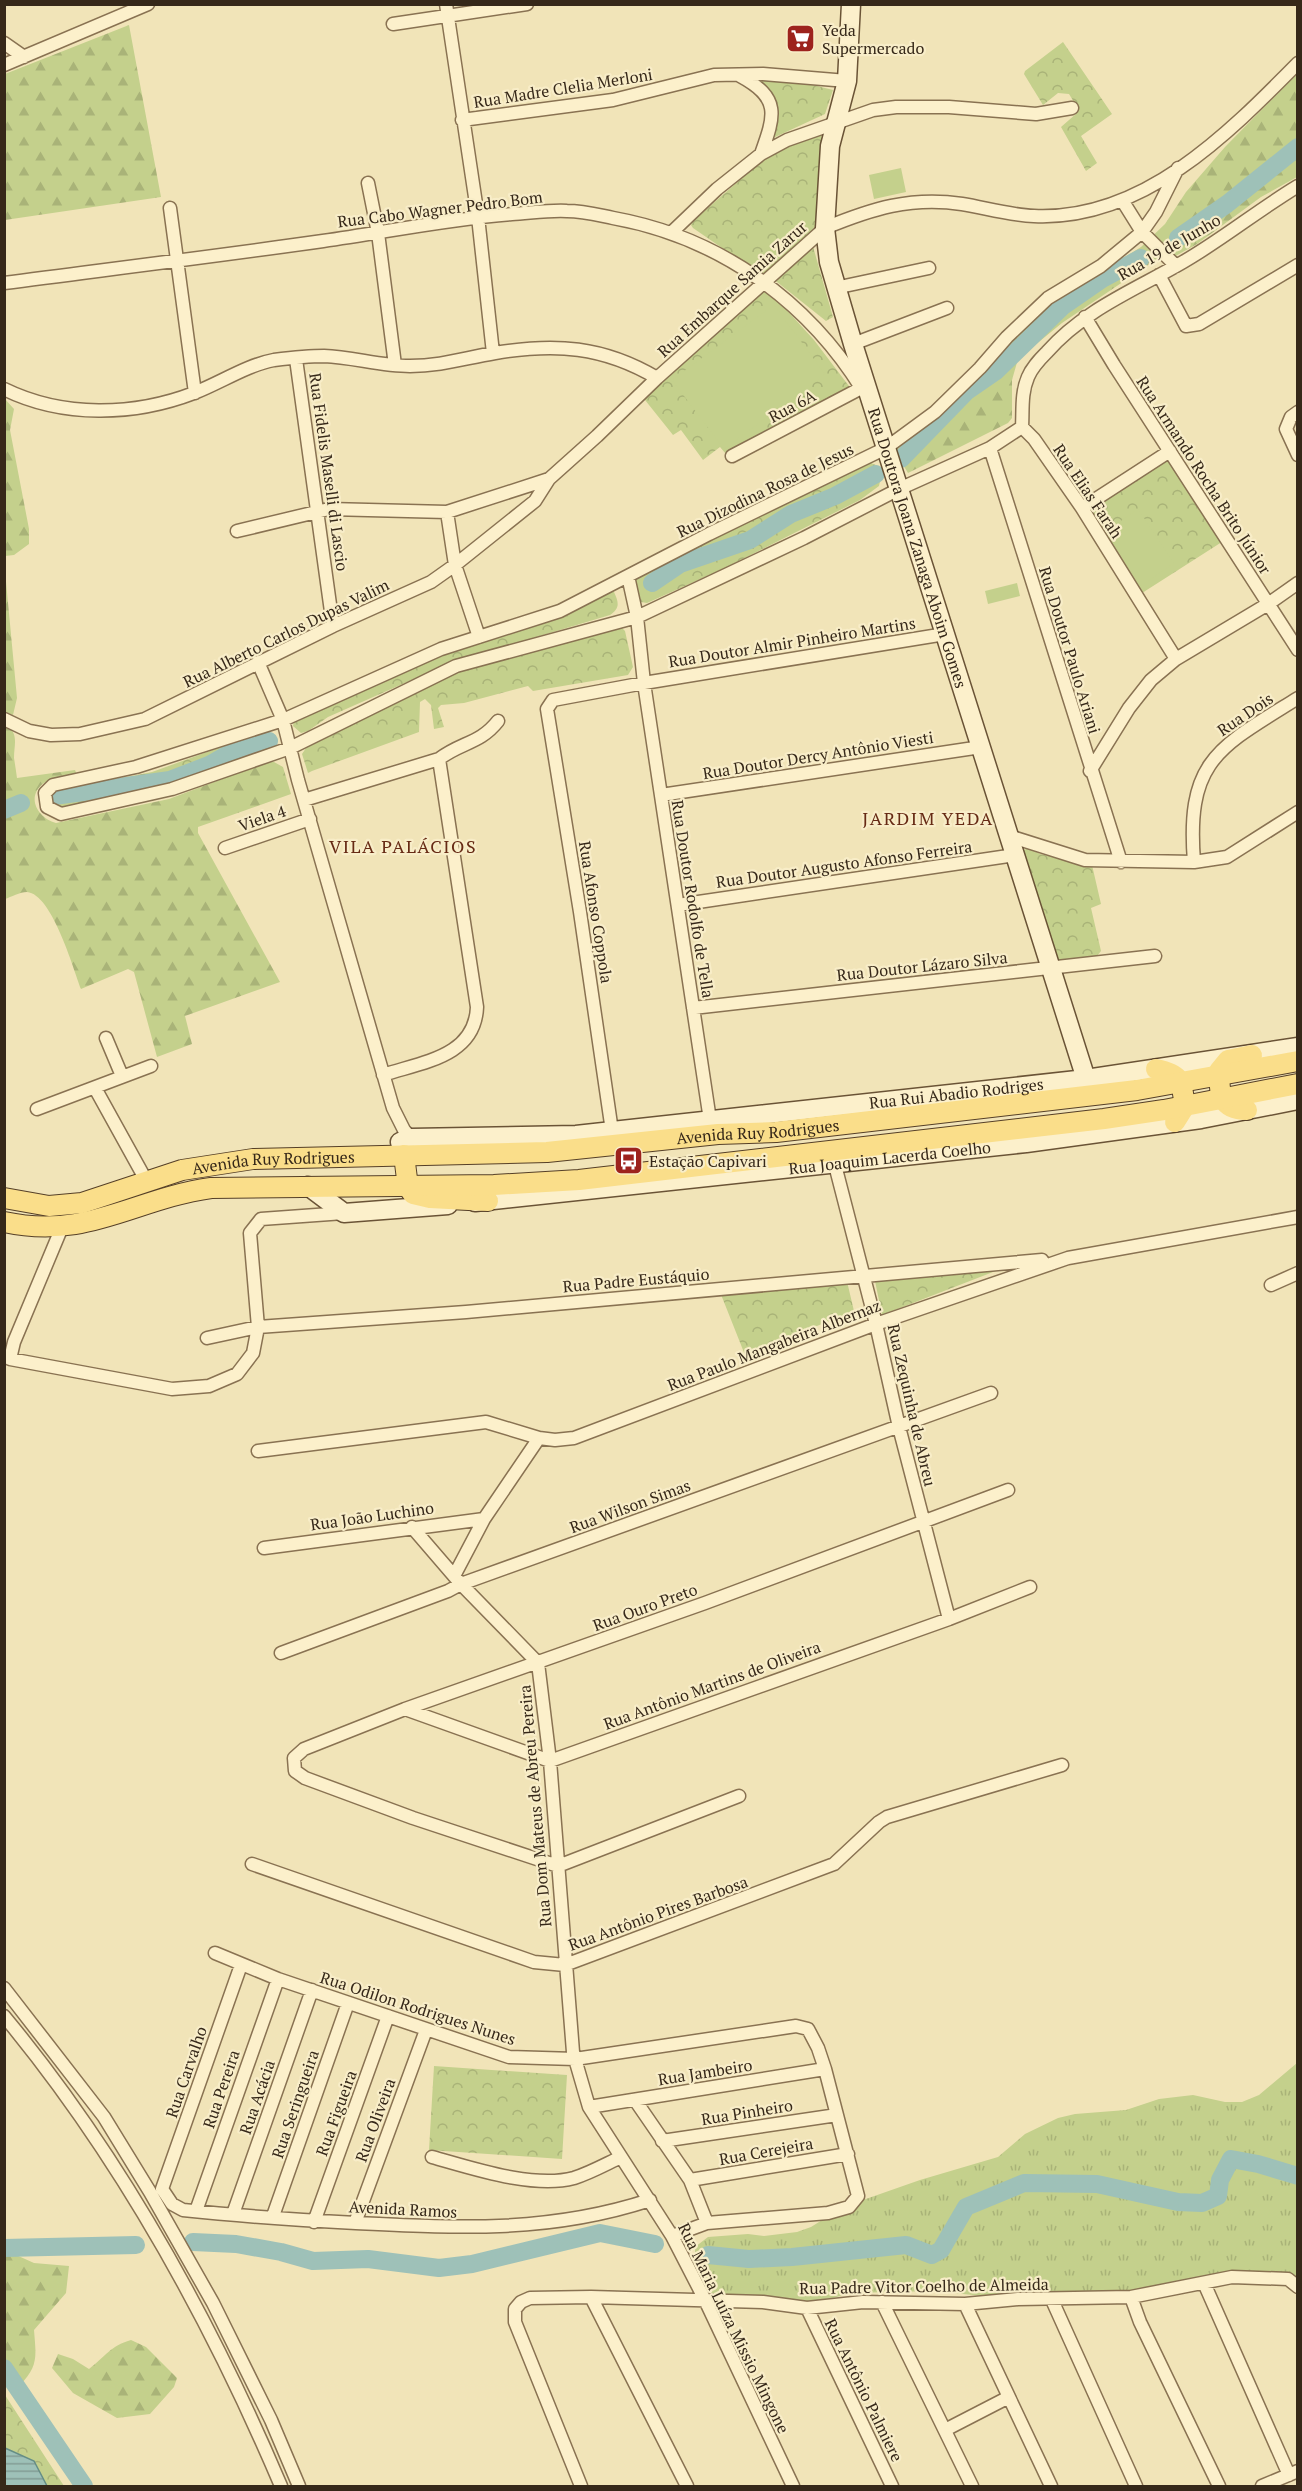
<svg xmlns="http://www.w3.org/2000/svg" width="1302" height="2491" font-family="'PT Serif',serif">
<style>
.grass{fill:url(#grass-tufts)}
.forest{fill:url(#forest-firs)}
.park{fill:url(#park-crowns)}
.pitch{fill:#c4d08c}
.water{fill:url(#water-rules);stroke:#658e86;stroke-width:1.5}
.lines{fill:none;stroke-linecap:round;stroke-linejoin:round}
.river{stroke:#9ec1b8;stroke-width:18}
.street-casing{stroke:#897252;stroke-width:15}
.secondary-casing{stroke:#6a5336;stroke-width:21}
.primary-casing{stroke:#553f27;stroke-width:22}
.street{stroke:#fcf0cb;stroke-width:12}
.secondary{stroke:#fcf0cb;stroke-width:18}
.primary{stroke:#fade8a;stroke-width:20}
.labels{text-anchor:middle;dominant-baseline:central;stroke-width:4.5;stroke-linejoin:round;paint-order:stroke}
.poi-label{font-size:16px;fill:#362819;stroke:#f8edc8;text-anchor:start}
.street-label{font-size:16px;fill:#362819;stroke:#f8edc8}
.neighbourhood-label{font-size:18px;letter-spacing:1.5px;fill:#662a14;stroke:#f8edc8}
</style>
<defs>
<pattern id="grass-tufts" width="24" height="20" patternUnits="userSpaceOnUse" patternTransform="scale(1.5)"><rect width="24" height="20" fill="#c4d08c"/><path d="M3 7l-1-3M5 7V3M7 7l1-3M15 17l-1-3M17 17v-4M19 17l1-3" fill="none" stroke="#a9b378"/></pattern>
<pattern id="forest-firs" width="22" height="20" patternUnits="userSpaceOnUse" patternTransform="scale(1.5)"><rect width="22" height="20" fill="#c4d08c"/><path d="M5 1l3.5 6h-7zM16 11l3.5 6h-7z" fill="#a9b378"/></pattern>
<pattern id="park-crowns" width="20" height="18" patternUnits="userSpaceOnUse" patternTransform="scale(1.5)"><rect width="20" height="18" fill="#c4d08c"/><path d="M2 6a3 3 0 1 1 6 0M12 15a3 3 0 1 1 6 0" fill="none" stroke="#a9b378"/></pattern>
<pattern id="water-rules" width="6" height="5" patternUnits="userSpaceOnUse" patternTransform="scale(1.5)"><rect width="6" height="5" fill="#9ec1b8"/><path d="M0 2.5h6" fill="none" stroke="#829d95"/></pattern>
</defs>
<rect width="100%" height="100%" fill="#f1e4b8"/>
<path class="grass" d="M1297,2063V2291L1273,2280L1258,2284L1242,2283L1001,2301L982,2296L935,2291L850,2293L833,2298L800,2302L719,2300L705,2291L695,2278V2247L708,2237L748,2234L764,2236L797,2232L811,2227L843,2207L920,2180L998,2157L1025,2134L1058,2118L1075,2114L1126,2110L1159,2099L1193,2095L1225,2102H1242L1259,2095Z"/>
<path class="forest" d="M129,25L161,197L5,220V74Z
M1297,74V177L1261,197L1197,244L1172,258L1151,263L1062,323L1018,359L1012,380V418L1008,423L908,473L897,455V446L983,371L1047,306L1141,247L1165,224L1186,192L1225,147Z
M4,398L14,409L10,430L29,529V544L14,555L5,556Z
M5,571L17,698L13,715L5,712Z
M7,725C19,735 14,744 14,758C15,764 16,771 17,778L75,770L77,775C66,777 54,777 44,783C25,797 38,818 56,823L169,799L267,762H274L283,767L291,794L198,827V833L280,982L185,1016L192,1044L157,1057L134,972L128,969L81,989C73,968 52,894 27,892C20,892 11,897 5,899L4,727Z
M5,2250L34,2263L69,2266L66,2293L34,2330C36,2356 39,2366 19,2386L5,2385Z
M131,2340L146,2347L177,2378L174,2387L150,2414L117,2418L73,2393L52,2368L58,2354L73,2359L89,2369C106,2356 110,2346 131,2340Z"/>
<path class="park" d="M1063,42L1112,114L1081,136L1097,163L1086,171L1061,127L1077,113V107L1069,94L1058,93L1043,105L1024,74L1025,71Z
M754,77L801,82L833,90L825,114L773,138L777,114Z
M812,130L822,132L817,222L813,230L766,274L757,272L693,228L691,225L693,221L766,157Z
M812,243L833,317L826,321L772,278Z
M763,284L814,340L855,394L731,460L720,447L703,460L681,430L673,435L641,395Z
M1170,455L1225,540L1139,595L1084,510Z
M871,463L878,466L881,477L879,486L860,500L725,568L647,603L641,602L636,597L634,579L639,574Z
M606,591L614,592C619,603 620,608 610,615L450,663L328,717L308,731L301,733L293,726L294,721L413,665Z
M621,627L625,631L633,667L628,675L533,691L528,686L464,703L441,705L438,708L444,727L434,729L431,705L425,699L420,702L419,732L312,771L308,773L302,754L308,745L449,675L485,662Z
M268,730L275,745L187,779L133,794L62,809L56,802V794L62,790L152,772Z
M1029,848L1040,854L1092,865L1101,904L1091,908L1101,951L1097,956L1063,961L1055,959L1021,851Z
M1006,1267L882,1315L875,1281Z
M845,1273L854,1311L745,1355L718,1287Z
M434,2066L567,2075L562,2159L429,2150Z
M5,2395L64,2486H5Z"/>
<path class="pitch" d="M901,168L906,192L874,199L869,175Z
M774,305L825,374L724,449L672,380Z
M1138,509L1174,563L1141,586L1105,532Z
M1017,583L1020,596L988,604L985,591Z"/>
<path class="water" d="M5,2448L34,2461L47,2486H5Z"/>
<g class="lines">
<path class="river" d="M1178,238L1227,204L1298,147
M901,459L967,391L996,371L1063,306L1102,279L1141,258
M652,583L680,564L750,540L791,514L835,496L876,474
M54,796L170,780L209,765L230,753L269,741
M4,810L21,803
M193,2242L236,2244L281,2252L313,2261L368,2259L439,2268L472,2264L600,2233L655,2244
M4,2248L136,2245
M708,2255L749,2259L792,2257L906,2245L932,2255L941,2250L966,2207L1024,2183L1097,2184L1178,2202L1202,2203L1218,2196L1220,2180L1231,2159L1258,2164L1298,2176
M4,2368L84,2486"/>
<defs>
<path id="street" d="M446,4L478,217L493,353
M393,24L527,4
M4,43L24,57
M4,65L148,4
M740,76C781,98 775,115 761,154
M462,120L613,100L714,75L763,74L847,81
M368,183L378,233L395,365
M1122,200L1142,232L1176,266
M170,208L195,393
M671,233L717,189L761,154L787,140L873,110L896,107H949L1036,114L1072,108
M1159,275L1186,326L1199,324L1298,265
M4,283C111,269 217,256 323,241C386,232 448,219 512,214C530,213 549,210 567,211C583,211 598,215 613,218C718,237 806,299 862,389
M835,288L929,268
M1085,317L1114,365L1298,650
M853,344L947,308
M296,359L333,626
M4,389C63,418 134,416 194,393C220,383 247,365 274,360C290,358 308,356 324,356C353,357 380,366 410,366C441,366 465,358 495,353C555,343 603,346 657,378
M1298,412L1291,417L1286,429L1298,455
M1022,427L990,448L899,489L804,538L637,617L456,666L290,748L172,789L61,814L47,807L45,793L53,785L136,767L283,720L441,649L560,611L709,534L886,448L935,412L980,368L1007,337L1048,298L1101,266L1142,232L1156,212L1178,168
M990,448L1121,862
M732,456L867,385
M1082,508L1170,451
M447,512L455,565L479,637
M237,531L329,509L447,512L549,479L597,436L657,378L825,228C871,209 911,196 962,204C986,208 1009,215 1034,216C1142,221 1227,135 1298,63
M628,576L637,617L644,683L710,1120
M1176,659L1082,508L1034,439L1022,427C1023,410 1021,393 1028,377C1032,367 1040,359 1047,352C1085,309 1135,290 1183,262C1223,239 1258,210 1298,186
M258,662L283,720L298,780L393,1108L404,1130L411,1138
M4,719L29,731L51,735L80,734L145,719L333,626L431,582L455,565L535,501L549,479
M1090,771L1129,708L1151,680L1176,659L1268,604L1298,583
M661,795L981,747
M304,800L439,759C461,742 480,744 498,721
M1009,836L1085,860L1194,862L1227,857L1298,812
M225,848L310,819
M1194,862C1186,760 1218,748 1298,698
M678,905L1015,855
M693,1008L1155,956
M106,1038L122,1076
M383,1075C422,1062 475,1057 477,1007L439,759
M95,1088L147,1182
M37,1109L151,1066
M612,1131L580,912L547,709L553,700L644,683L945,634
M835,1165L876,1324L899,1427L949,1619
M62,1227L14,1342L10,1359L172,1389L209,1386L237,1374L253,1353L258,1327L250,1233L261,1219L344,1213
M1271,1285L1298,1273
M207,1338L258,1327L466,1312L1042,1260
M258,1451L486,1422L539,1438L555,1440L574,1438L876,1324L1068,1258L1298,1217
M412,1527L461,1584L538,1663L550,1761L573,2052L589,2107L672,2236L705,2300L793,2486
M264,1548L484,1519
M454,1576L484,1519L539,1438
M281,1653L448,1591L461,1584L991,1393
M405,1709L550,1761L949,1619L1030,1587
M739,1796L558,1866L413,1818L305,1778L295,1771L294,1758L304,1749L405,1709L705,1603L1008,1490
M252,1864L534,1962L565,1965L834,1864L879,1822L887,1817L1062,1765
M215,1953L278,1979L509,2057L575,2059L796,2026L808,2029L818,2048L825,2069L858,2196L849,2207L828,2213L707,2223L672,2236
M241,1965L162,2189L172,2204L183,2210C240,2216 298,2220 356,2223C459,2228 549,2233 650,2200
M4,1988L104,2117L150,2192L213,2303L271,2420L299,2486
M4,2016C121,2157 210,2319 281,2486
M635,2100L690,2180L707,2223
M589,2107L825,2069
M662,2141L837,2115
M432,2157C472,2168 533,2189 574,2178C590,2173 606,2164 621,2157
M690,2180L848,2154
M196,2211L278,1979
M233,2214L312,1990
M273,2216L348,2003
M314,2222L388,2016
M355,2223L426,2030
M1204,2283L1289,2475
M591,2297L687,2486
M1131,2297L1140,2322L1219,2486
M1052,2300L1136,2486
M882,2302L972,2486
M965,2304L1051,2486
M807,2308L892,2486
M945,2430L1009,2397
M581,2486L515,2322V2309L521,2302L530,2298L591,2297L763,2302L807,2308L863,2302L965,2304L1018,2299L1131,2297L1232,2277L1288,2279L1298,2287
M1262,2486L1298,2471"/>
<g id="secondary">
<path id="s1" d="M851,4L847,81L830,146L825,228L829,262L853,344L1086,1079"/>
<path id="s2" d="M404,1155L400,1142L411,1138L576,1135L1086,1079L1298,1047"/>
<path d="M308,1186L344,1213L448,1205"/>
<path id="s3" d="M475,1202L1026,1143L1201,1119L1298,1100"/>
</g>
<g id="primary">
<path d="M1156,1069C1183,1074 1181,1082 1185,1106L1175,1122"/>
<path d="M1247,1110C1221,1110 1219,1094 1219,1071L1228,1060L1252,1055"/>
<path d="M404,1155L408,1187L413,1194L430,1198L488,1201"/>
<path id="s4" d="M4,1198L49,1206L82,1203L182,1170L253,1159L547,1152L718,1134L776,1132L1137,1090L1298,1061"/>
<path d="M4,1222C88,1240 133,1199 211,1188L494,1185L579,1180L1104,1119L1164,1110L1298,1084"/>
</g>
</defs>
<use href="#street" class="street-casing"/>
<use href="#secondary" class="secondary-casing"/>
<use href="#primary" class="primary-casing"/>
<use href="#street" class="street"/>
<use href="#secondary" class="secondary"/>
<use href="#primary" class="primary"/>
</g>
<defs>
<symbol id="supermarket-square" viewBox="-11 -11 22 22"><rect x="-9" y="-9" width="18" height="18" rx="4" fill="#9d231d" stroke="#f8edc8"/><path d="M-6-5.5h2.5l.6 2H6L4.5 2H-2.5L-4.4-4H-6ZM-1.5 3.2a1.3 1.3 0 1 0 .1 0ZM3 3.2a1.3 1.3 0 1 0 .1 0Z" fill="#fff"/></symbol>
<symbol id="bus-square" viewBox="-11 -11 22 22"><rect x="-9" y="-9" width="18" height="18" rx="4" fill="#9d231d" stroke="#f8edc8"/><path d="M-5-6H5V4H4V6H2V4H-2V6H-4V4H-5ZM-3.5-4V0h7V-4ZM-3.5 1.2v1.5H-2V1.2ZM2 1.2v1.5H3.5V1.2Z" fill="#fff"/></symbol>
</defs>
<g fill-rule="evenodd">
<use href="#supermarket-square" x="784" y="22" width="33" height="33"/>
<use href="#bus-square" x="612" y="1144" width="33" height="33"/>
</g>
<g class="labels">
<g class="poi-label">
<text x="822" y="30">Yeda<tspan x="822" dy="18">Supermercado</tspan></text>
<text x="649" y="1161">Estação Capivari</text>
</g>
<g class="street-label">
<text transform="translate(563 88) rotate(-9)">Rua Madre Clelia Merloni</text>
<text transform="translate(440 209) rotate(-7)">Rua Cabo Wagner Pedro Bom</text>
<text transform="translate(1169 247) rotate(-30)">Rua 19 de Junho</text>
<text transform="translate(732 289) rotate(-42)">Rua Embarque Samia Zarur</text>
<text transform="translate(792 406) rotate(-28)">Rua 6A</text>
<text transform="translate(329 472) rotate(82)">Rua Fidelis Maselli di Lascio</text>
<text transform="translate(1204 475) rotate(57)">Rua Armando Rocha Brito Júnior</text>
<text transform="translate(765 490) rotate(-26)">Rua Dizodina Rosa de Jesus</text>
<text transform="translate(1088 491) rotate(56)">Rua Elias Farah</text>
<text stroke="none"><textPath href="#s1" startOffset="560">Rua Doutora Joana Zanaga Aboim Gomes</textPath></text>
<text transform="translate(286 633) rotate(-26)">Rua Alberto Carlos Dupas Valim</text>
<text transform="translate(792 642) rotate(-9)">Rua Doutor Almir Pinheiro Martins</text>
<text transform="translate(1070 650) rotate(73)">Rua Doutor Paulo Ariani</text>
<text transform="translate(1245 714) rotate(-34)">Rua Dois</text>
<text transform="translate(818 755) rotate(-9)">Rua Doutor Dercy Antônio Viesti</text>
<text transform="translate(262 818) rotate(-19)">Viela 4</text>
<text transform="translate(844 864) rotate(-8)">Rua Doutor Augusto Afonso Ferreira</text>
<text transform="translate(693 899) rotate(81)">Rua Doutor Rodolfo de Tella</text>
<text transform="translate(596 912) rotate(81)">Rua Afonso Coppola</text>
<text transform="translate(922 966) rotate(-6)">Rua Doutor Lázaro Silva</text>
<text stroke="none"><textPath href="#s2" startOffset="573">Rua Rui Abadio Rodriges</textPath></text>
<text stroke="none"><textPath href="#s4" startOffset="762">Avenida Ruy Rodrigues</textPath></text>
<text stroke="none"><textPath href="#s3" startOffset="417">Rua Joaquim Lacerda Coelho</textPath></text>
<text stroke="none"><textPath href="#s4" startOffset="276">Avenida Ruy Rodrigues</textPath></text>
<text transform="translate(636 1280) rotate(-5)">Rua Padre Eustáquio</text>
<text transform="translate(774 1345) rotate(-21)">Rua Paulo Mangabeira Albernaz</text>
<text transform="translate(912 1405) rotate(77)">Rua Zequinha de Abreu</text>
<text transform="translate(630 1506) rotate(-20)">Rua Wilson Simas</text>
<text transform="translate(372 1516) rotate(-8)">Rua João Luchino</text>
<text transform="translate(645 1607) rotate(-20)">Rua Ouro Preto</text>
<text transform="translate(712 1685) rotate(-20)">Rua Antônio Martins de Oliveira</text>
<text transform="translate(535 1806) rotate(-95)">Rua Dom Mateus de Abreu Pereira</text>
<text transform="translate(658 1913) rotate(-20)">Rua Antônio Pires Barbosa</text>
<text transform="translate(418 2008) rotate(18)">Rua Odilon Rodrigues Nunes</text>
<text transform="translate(186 2072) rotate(-71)">Rua Carvalho</text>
<text transform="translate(705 2072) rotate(-9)">Rua Jambeiro</text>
<text transform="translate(221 2089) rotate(-71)">Rua Pereira</text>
<text transform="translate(257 2097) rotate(-71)">Rua Acácia</text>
<text transform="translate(295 2104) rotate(-71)">Rua Seringueira</text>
<text transform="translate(747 2112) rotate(-9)">Rua Pinheiro</text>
<text transform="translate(336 2113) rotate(-70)">Rua Figueira</text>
<text transform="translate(375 2120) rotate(-70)">Rua Oliveira</text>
<text transform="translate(766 2151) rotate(-10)">Rua Cerejeira</text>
<text transform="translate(403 2209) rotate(3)">Avenida Ramos</text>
<text transform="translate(924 2286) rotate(-1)">Rua Padre Vitor Coelho de Almeida</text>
<text transform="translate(734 2328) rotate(64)">Rua Maria Luíza Missio Mingone</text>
<text transform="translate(864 2390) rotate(64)">Rua Antônio Palmiere</text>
</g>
<g class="neighbourhood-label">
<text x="928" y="818">JARDIM YEDA</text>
<text x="403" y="846">VILA PALÁCIOS</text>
</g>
</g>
<rect width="1302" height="2491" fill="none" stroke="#362819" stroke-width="12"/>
</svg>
